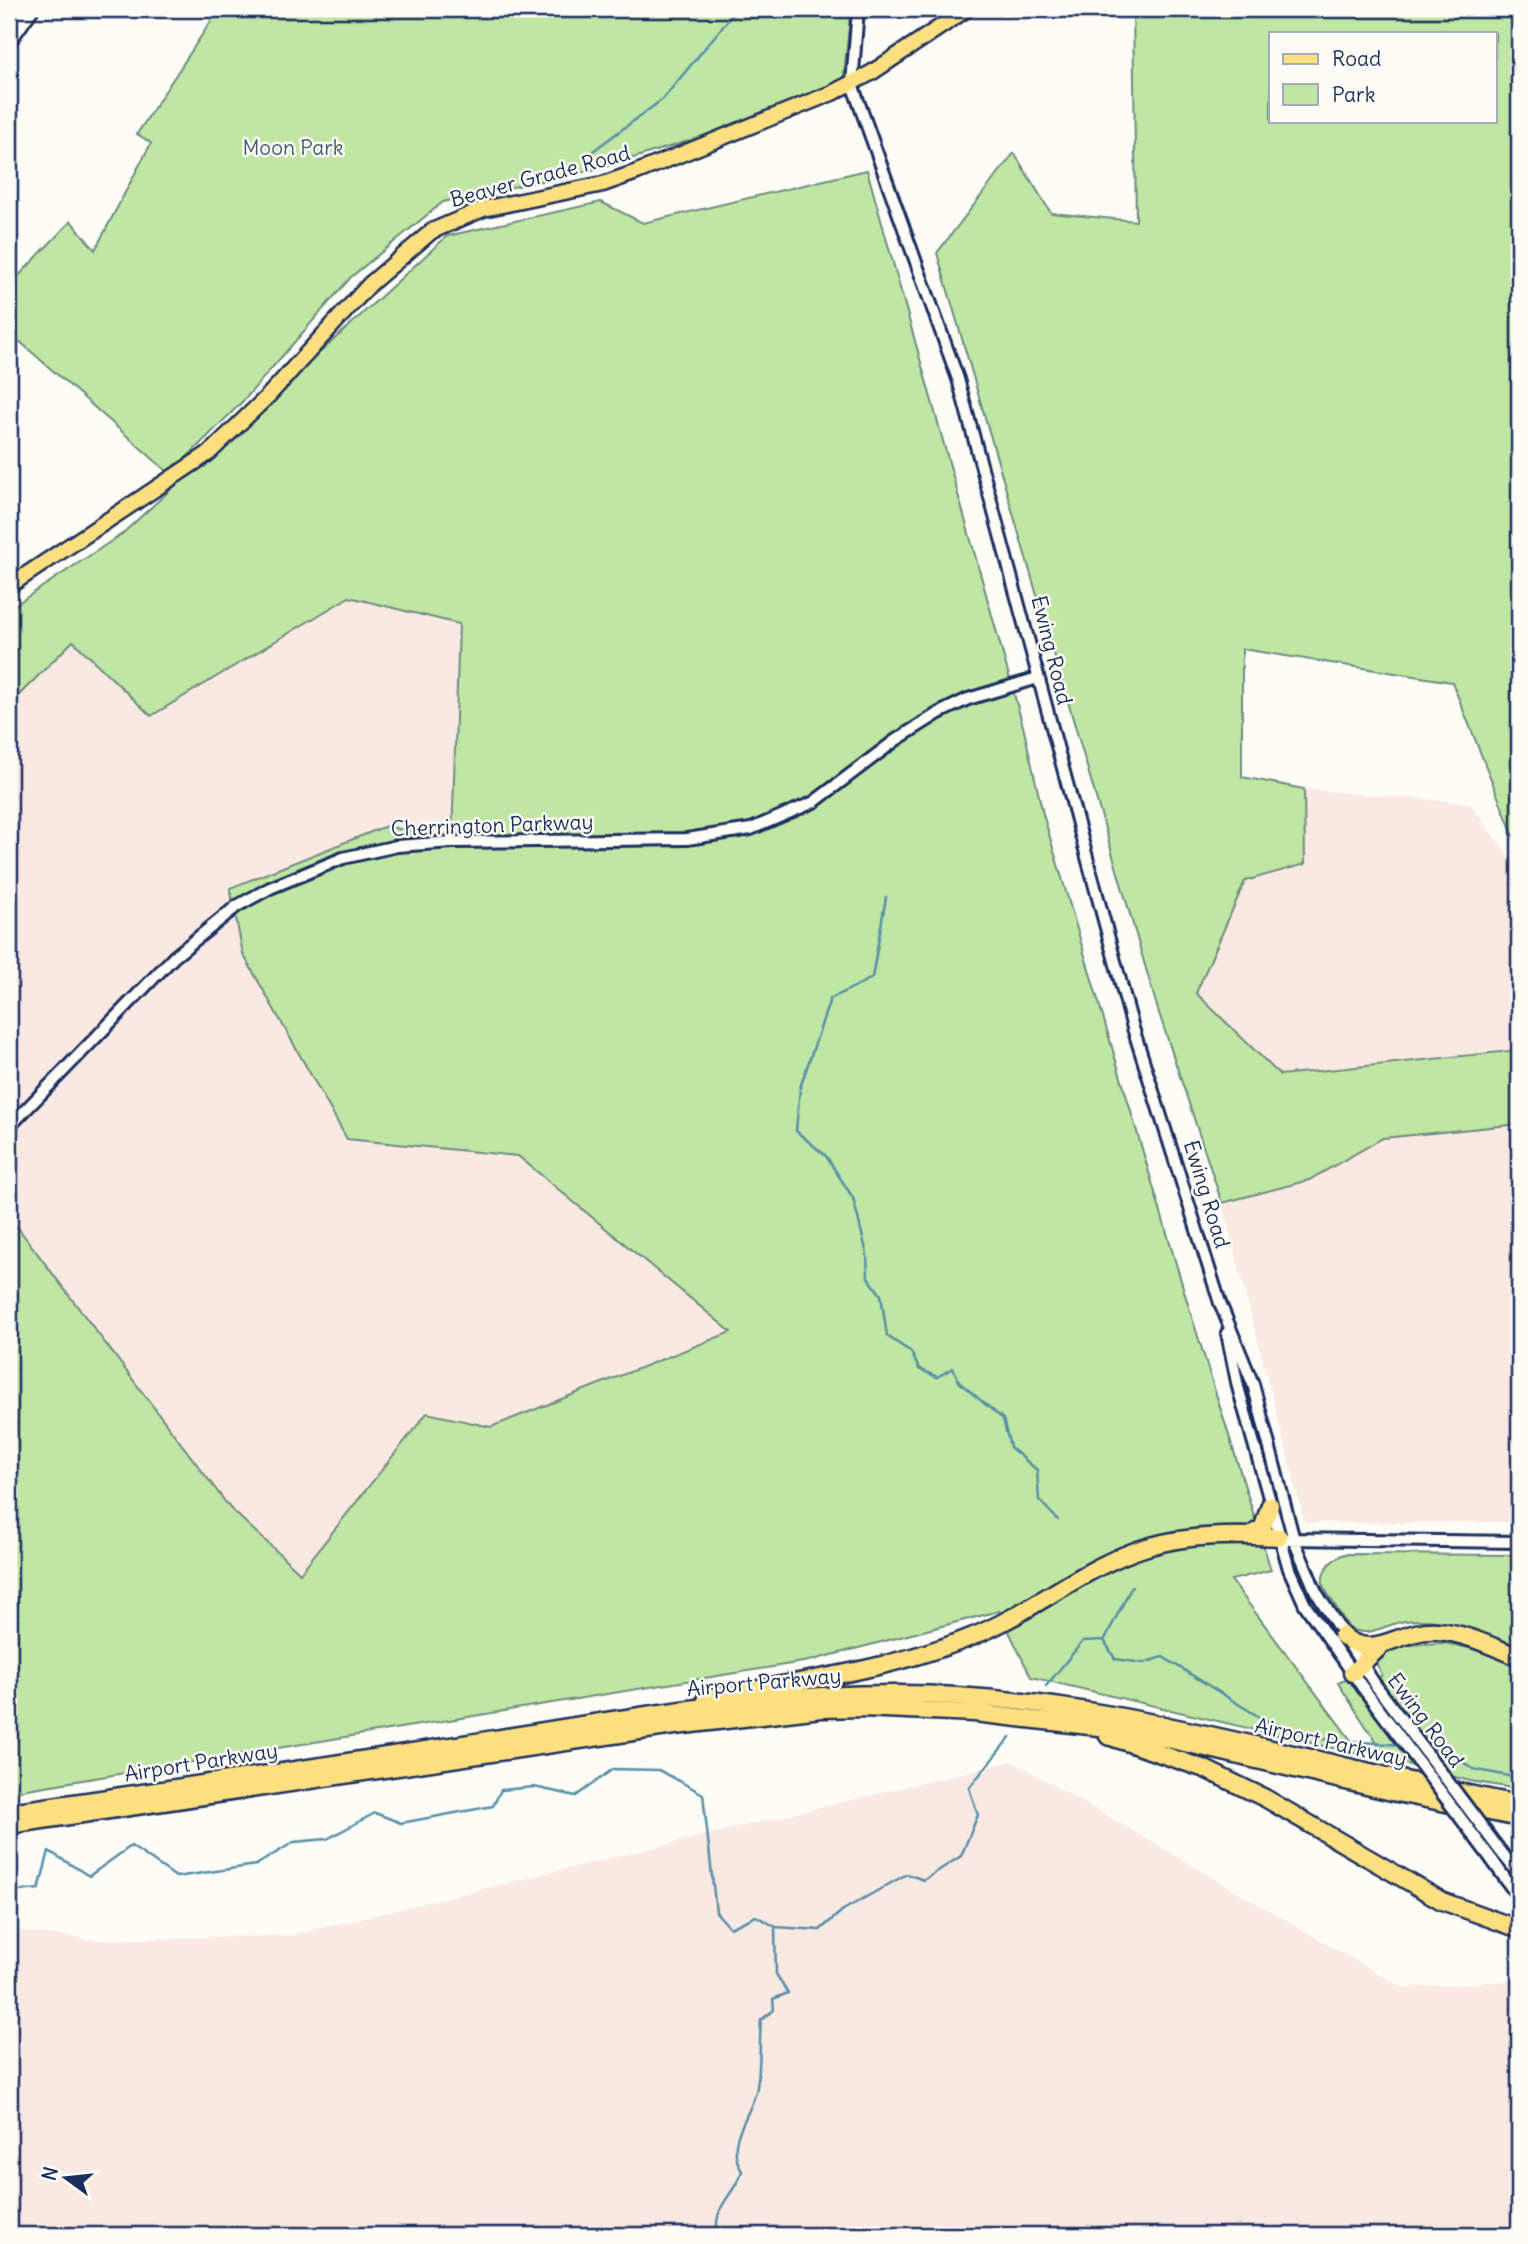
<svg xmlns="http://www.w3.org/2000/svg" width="1528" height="2244" font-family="Delius,sans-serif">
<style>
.built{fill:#fae8e3}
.green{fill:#bfe7a3;stroke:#6d8b80;stroke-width:2;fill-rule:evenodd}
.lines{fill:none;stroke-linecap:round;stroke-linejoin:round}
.stream{stroke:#568fa7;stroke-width:2.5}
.minor-casing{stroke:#1b2f5e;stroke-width:16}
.major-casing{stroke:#1b2f5e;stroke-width:19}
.highway-casing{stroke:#1b2f5e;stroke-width:21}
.minor{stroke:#fdfcf7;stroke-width:10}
.major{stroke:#fce080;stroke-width:14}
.highway{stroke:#fce080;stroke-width:16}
.minor-bridge-casing{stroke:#1b2f5e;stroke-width:16;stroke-linecap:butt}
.minor-bridge{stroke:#fdfcf7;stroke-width:10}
.labels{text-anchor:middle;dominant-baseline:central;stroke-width:5;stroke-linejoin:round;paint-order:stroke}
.park-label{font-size:21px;fill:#445d6f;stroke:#fdfcf7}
.street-label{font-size:21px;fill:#1b2f5e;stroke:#fdfcf7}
</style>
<rect width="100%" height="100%" fill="#fdfcf7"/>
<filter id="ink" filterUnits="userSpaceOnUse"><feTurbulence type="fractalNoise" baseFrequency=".0143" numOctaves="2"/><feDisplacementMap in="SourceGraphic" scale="14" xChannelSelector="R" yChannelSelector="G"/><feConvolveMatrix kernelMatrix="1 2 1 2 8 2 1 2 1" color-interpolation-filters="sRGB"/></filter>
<g filter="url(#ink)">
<path class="built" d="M349,597L459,624L452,842L347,1139L518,1156L731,1332L490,1427L427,1413L300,1573L230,1508L9,1216V705L73,641L151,716Z
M1304,789L1469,803L1519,869V1050L1280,1075L1196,993L1245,881L1305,864Z
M1519,1124V1522L1305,1523L1222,1203L1309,1180L1383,1138Z
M1012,1761L1403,1988L1519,1980V2235H9V1930L95,1940L292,1935Z"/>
<path class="green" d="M219,9H851L843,82L701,137L601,168L443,202L351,277L245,399L170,474L9,332V286L71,221L95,250L151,143L137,134Z
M1133,9H1519V849L1452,682L1242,649V777L1304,789L1305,864L1245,881L1196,993L1280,1075L1519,1050V1124L1383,1138L1309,1180L1222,1203L1158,1010L937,253L1014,153L1051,213L1136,221ZM1495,33V121H1271V33Z
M867,170L1023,726L1043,814L1190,1311L1271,1570L1231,1580L1362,1755L1031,1677L999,1611L809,1661L9,1792V1216L230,1508L300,1573L427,1413L491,1427L731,1332L518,1156L347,1139L243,954L230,888L386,826L452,841L459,624L349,597L151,716L73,641L9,705V609L122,534L447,236L601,202L643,223Z
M1344,1554L1519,1555V1649C1483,1634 1445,1615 1405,1621C1385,1624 1369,1639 1349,1628L1323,1586C1321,1569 1330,1561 1344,1554Z
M1444,1643L1474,1649L1519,1666V1789L1470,1781L1387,1759L1338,1683L1348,1679L1361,1692L1382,1675L1377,1664C1387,1643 1424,1644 1444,1643Z"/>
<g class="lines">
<path class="stream" d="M593,151L663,99L737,9
M886,897L872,978L830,999L800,1088L796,1131L826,1156L853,1198L867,1254L868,1277L881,1295L887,1336L911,1352L919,1369L937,1377L953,1368L960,1383L1003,1419L1010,1447L1037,1470L1039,1500L1058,1520
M1105,1639L1132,1586
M1046,1686L1083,1641L1104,1640L1115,1659L1143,1663L1163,1657L1264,1720L1322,1739L1401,1745
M1429,1748L1444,1749L1473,1769L1519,1778
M9,1892L39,1889L49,1851L89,1876L131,1846L176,1877L256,1865L294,1842L327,1839L375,1813L401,1823L493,1806L501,1790L534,1787L576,1796L613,1769L659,1770L703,1794L716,1912L730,1928L756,1916L776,1927L820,1930L843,1910L907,1874L924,1880L961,1856L978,1815L969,1788L1010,1737
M717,2235C714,2203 733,2198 742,2171C724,2142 749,2119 756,2092C761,2070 759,2043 761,2020L774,2010L773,1999L788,1993L776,1974L775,1929"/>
<defs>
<path id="minor" d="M858,9L852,84L958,379L1133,1028L1220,1303L1253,1384L1294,1540L1316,1592L1374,1683
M9,27L21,9
M9,43L33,9
M9,1127L174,957L237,906L270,888L343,858L397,846L452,842L687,839L751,829L814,802L896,740L939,713L968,699L1038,678
M1227,1333L1238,1387L1289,1569L1305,1605L1363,1688
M1288,1539L1519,1542
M1501,1852L1519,1874
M1492,1860L1519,1898"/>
<path id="major" d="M9,586L209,453L268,396L370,284L432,231L483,209L603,184L637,172L832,93L871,73L967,9"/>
<path id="highway" d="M1250,1536L1263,1527L1270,1505
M1342,1635C1373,1663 1400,1628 1437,1631C1466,1633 1493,1647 1519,1657
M1352,1673L1382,1645
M706,1698C795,1682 887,1671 971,1637C1032,1613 1084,1566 1147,1547C1189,1534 1235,1535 1279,1537
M1108,1736L1205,1769L1265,1798L1442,1901L1519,1929
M9,1812C169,1790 328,1765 488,1740C624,1718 761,1693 900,1694C1111,1695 1313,1766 1519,1804
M9,1825L667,1727L821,1709L862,1708L974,1713L1134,1731L1392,1792L1519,1818"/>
</defs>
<use href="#minor" class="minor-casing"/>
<use href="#major" class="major-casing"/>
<use href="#highway" class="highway-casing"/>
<use href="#minor" class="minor"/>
<use href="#major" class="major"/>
<use href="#highway" class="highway"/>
<defs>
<path id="minor-bridge" d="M1374,1683L1501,1852
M1363,1688L1492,1860"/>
</defs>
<use href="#minor-bridge" class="minor-bridge-casing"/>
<use href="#minor-bridge" class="minor-bridge"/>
</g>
</g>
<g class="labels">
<g class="park-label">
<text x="293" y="147">Moon Park</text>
</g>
<g class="street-label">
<text transform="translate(540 176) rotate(-15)">Beaver Grade Road</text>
<text transform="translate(1052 650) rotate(76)">Ewing Road</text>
<text transform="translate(492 825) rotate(-2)">Cherrington Parkway</text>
<text transform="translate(1207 1194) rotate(73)">Ewing Road</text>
<text transform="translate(764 1682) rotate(-5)">Airport Parkway</text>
<text transform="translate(1426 1720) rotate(53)">Ewing Road</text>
<text transform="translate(1331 1742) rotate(13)">Airport Parkway</text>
<text transform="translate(201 1762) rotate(-9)">Airport Parkway</text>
</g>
</g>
<rect width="1528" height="2244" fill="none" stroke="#fdfcf7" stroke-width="35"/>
<rect x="18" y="18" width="1493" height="2209" fill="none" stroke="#1b2f5e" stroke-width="2.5" filter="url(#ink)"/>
<rect x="1269" y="32" width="228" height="91" fill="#fdfcf7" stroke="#a3aaba" stroke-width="2"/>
<rect x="1283" y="54" width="35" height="10" fill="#fce080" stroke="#a3aaba" stroke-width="2"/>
<text x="1332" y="66" font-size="21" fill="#1b2f5e">Road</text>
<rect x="1283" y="84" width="35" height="21" fill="#bfe7a3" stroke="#a3aaba" stroke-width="2"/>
<text x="1332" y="102" font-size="21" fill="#1b2f5e">Park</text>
<g transform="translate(66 2178) rotate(285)" stroke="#fdfcf7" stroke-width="5" paint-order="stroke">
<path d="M0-5L12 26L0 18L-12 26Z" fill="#1b2f5e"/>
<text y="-10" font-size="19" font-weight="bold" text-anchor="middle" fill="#1b2f5e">N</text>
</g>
</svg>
